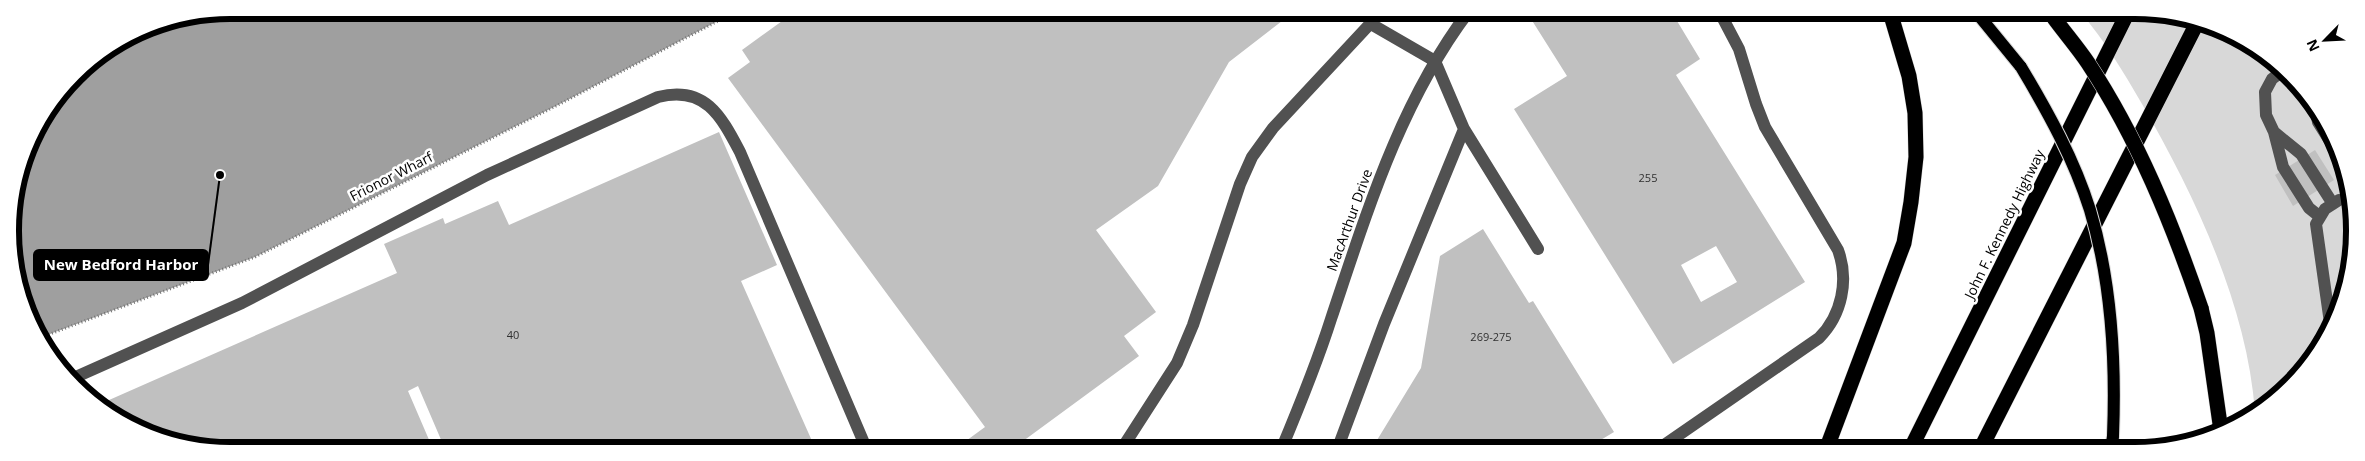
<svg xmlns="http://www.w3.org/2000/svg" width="2365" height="461" font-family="'Open Sans',sans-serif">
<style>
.green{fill:#d8d8d8}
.water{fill:#9f9f9f}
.building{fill:#c0c0c0;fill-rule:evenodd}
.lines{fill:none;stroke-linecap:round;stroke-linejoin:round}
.major-casing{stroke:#dbdbdb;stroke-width:14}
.highway-casing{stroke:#dbdbdb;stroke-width:16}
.path{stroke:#737373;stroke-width:3;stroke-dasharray:1 2.5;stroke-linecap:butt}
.minor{stroke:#515151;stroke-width:12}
.major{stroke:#000;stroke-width:12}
.highway{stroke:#000;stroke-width:15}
.major-bridge-casing{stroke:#dbdbdb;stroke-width:14;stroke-linecap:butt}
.highway-bridge-casing{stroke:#dbdbdb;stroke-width:16;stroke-linecap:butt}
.major-bridge{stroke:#000;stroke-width:12}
.highway-bridge{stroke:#000;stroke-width:15}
.labels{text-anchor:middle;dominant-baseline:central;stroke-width:5;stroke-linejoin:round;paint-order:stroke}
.number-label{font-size:11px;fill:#303030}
.street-label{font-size:14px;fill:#000;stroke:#fff}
.rim{fill:none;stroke:#000;stroke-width:6}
.leader{fill:none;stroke:#000;stroke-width:2}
.callout-dot{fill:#000;stroke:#fff;stroke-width:2}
.callout{fill:#000;stroke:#000;stroke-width:2}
.callout-label{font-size:15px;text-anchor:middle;font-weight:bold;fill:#fff}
</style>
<rect width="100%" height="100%" fill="#fff"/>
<path class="green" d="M2080,12H2163L2244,39L2309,96L2347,173L2353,259L2332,328L2290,387L2255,412C2247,305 2195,196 2142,104C2124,73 2104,39 2080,12Z"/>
<path class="water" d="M231,10H739L556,106L255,257L42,337L22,301L10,216L33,133L75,74L146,27Z"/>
<path class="building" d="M796,11H1295L1229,62L1158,186L1096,230L1156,312L1124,336L1139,356L1011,450H962L959,446L985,427L728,78L750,62L742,50Z
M1526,11H1671L1700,59L1676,75L1805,282L1673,364L1514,109L1567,76ZM1716,246L1737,282L1701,302L1681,265Z
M719,132L777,265L741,281L816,450L445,449L418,386L408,391L433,449H202L121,422L100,404L397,273L384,244L443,218L445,224L498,201L509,225Z
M2315,150L2334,180L2293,206L2275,175Z
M1483,229L1529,303L1533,301L1614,432L1584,450H1371L1421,368L1440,256Z"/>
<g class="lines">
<defs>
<path id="major" d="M1976,12L2021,67
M2111,450L2113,436"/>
<path id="highway" d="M2201,308L2207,333L2221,431
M1826,450L1904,243L1911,202L1916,157L1915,113L1909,76L1890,12
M1910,450L2128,12
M1980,450L2197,23"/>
</defs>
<use href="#major" class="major-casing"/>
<use href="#highway" class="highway-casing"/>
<path class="path" d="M42,337L255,257L556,106L739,10"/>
<path class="minor" d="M2281,72L2272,79L2265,92L2266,115L2274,132L2283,167L2309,208L2319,216
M2315,107L2318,122L2340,157
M1464,129L1538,249
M2274,132L2301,154L2333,204
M2331,330L2316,224L2325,209L2339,200
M69,380L242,303L487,175L658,97C705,85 721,116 740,152L867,450
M1121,450L1177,363L1193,325L1240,184L1252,157L1273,128L1382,11
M1281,450C1299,407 1317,363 1331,319C1367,212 1400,102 1469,11
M1337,450L1384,324L1464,129L1435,61L1371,24
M1657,450L1819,338C1842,315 1849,280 1838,250L1765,127L1756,104L1739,49L1719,11"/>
<use href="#major" class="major"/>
<use href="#highway" class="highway"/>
<defs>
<path id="major-bridge" d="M2021,67C2048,112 2074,159 2090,210C2112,283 2116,361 2113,436"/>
<path id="highway-bridge" d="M2054,18C2065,33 2078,48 2088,63C2138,139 2172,223 2201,308"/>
</defs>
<use href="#major-bridge" class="major-bridge-casing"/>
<use href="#highway-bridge" class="highway-bridge-casing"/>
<use href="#major-bridge" class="major-bridge"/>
<use href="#highway-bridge" class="highway-bridge"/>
</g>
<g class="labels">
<g class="number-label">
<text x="1648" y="177">255</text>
<text x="513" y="334">40</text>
<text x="1491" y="336">269-275</text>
</g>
<g class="street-label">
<text transform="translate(391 176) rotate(-27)">Frionor Wharf</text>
<text transform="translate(1349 220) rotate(-70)">MacArthur Drive</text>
<text transform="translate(2004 224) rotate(-64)">John F. Kennedy Highway</text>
</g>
</g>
<path d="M0 0H2365V461H0ZM230 19H2135A211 211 0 0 1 2346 230V231A211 211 0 0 1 2135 442H230A211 211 0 0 1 19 231V230A211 211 0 0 1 230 19Z" fill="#fff" fill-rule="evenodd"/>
<path class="rim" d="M230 19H2135A211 211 0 0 1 2346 230V231A211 211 0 0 1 2135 442H230A211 211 0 0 1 19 231V230A211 211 0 0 1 230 19Z"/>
<path class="leader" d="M220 175L208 265"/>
<circle class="callout-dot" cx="220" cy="175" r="5"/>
<rect class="callout" x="34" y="250" width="174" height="30" rx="5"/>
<g class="callout-label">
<text x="121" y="270">New Bedford Harbor</text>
</g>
<g transform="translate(2325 40) rotate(246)" stroke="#ffffff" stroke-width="4" paint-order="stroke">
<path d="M0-4L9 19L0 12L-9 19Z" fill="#000000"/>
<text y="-8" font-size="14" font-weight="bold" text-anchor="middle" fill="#000000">N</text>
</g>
</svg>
